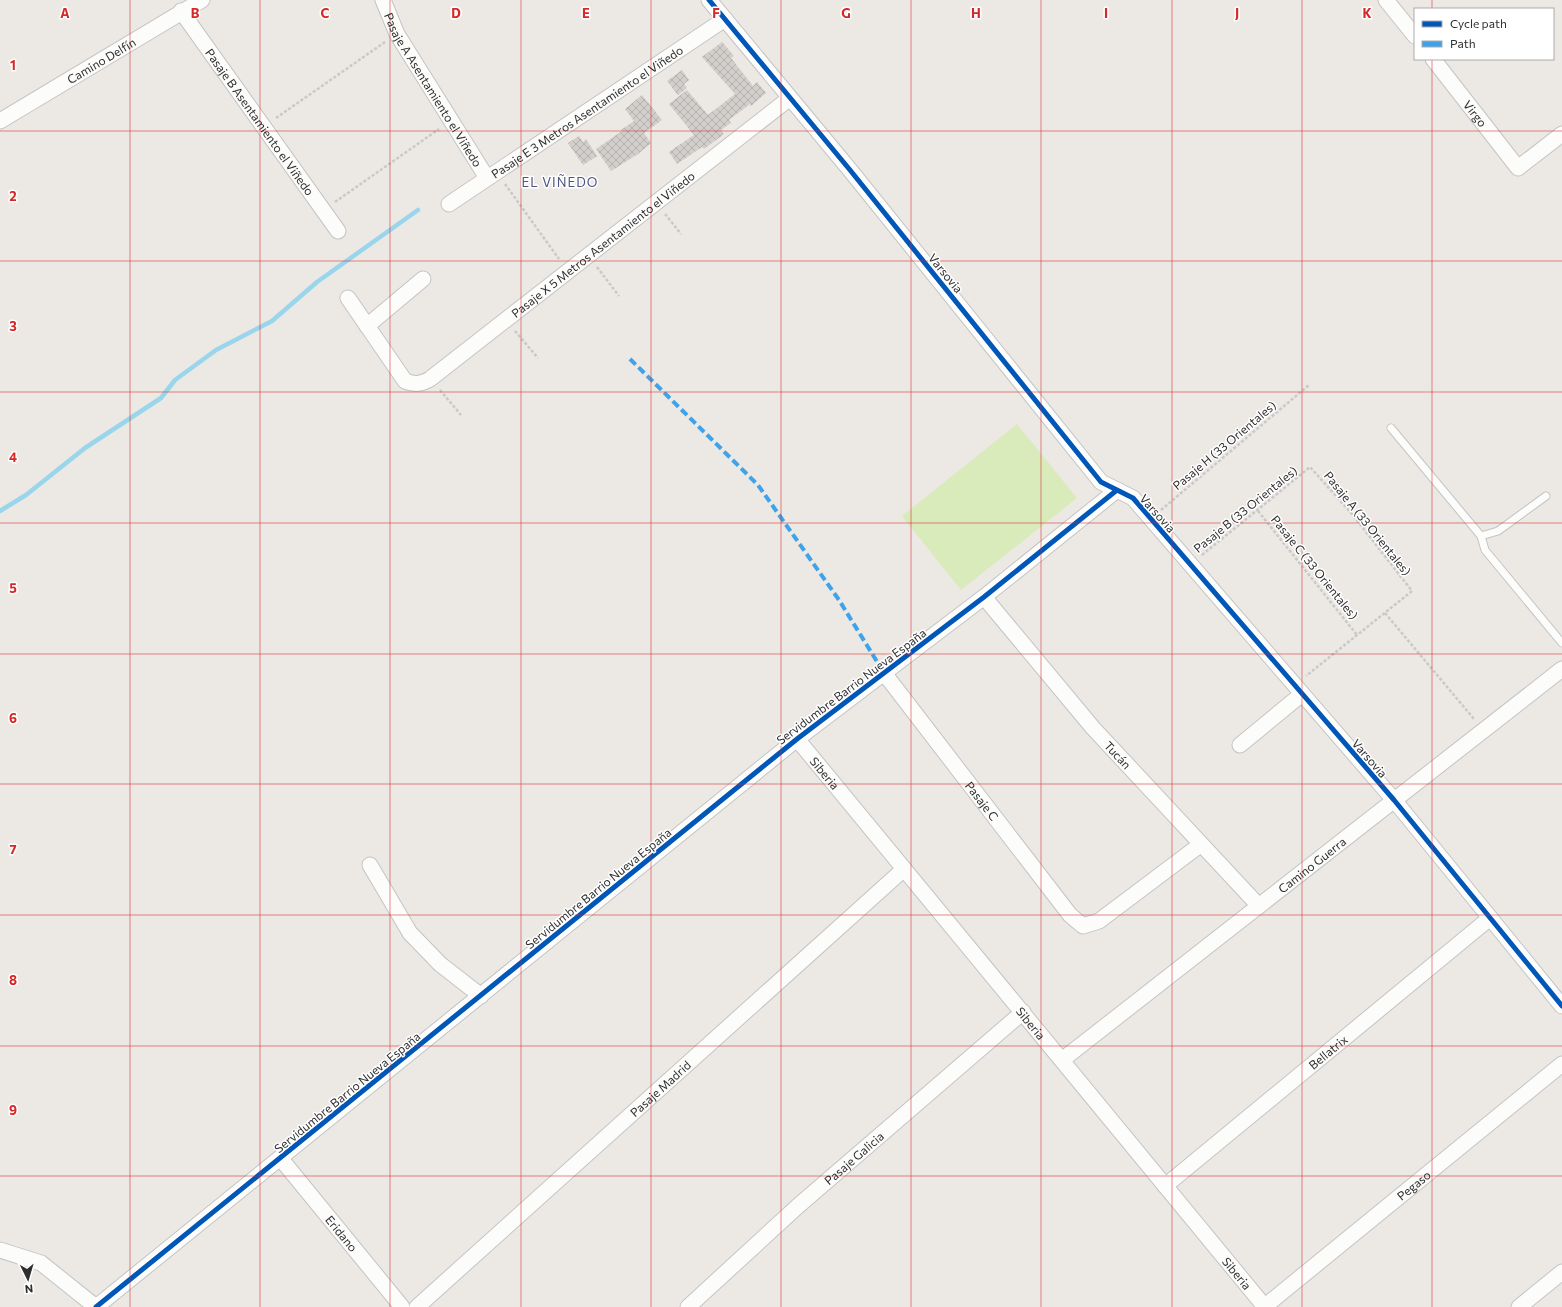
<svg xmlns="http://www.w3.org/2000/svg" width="1562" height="1307" font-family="Commissioner,sans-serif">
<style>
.pitch{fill:#d9eabb}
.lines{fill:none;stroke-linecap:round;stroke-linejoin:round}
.stream{stroke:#99d6ec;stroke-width:4.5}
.building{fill:url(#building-cross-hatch)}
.lane-casing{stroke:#c5c4c5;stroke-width:9}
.street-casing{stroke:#c5c4c5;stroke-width:17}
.path{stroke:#c9c9c8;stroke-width:2.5;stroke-dasharray:3 2;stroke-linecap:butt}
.lane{stroke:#fcfcfb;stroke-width:7}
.street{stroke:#fcfcfb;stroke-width:15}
.quiet{stroke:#3ea3eb;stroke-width:4;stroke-dasharray:8 4;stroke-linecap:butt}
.cycleway-casing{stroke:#fff;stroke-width:8}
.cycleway{stroke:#0057b8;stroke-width:5}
.grid{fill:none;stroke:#d62828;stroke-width:1;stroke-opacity:0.55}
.labels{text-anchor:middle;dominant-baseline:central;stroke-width:3;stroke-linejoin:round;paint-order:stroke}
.street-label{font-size:12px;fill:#2e2e2e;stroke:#fff}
.neighbourhood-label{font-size:13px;letter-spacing:1px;fill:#4d5680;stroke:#fff}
.grid-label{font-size:13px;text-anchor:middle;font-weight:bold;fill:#d62828;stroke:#fff;stroke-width:3;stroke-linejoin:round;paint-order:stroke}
</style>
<defs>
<pattern id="building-cross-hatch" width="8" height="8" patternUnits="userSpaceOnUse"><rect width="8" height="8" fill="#d1cecb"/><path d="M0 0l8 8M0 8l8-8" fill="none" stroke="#b4b1af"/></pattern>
</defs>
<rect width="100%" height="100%" fill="#ece8e4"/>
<path class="pitch" d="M1017,424L1077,498L961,590L902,516Z"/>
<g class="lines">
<path class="stream" d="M0,511L26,495L85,448L161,398L175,380L216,350L272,321L317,282L418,210"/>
</g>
<path class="building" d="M722,42L734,56L731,58L753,86L757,82L766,93L751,106L750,104L729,120L731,123L721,130L724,134L704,149L702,147L677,164L669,152L694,135L669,104L687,90L708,115L735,94L702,57Z
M682,70L689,80L684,84L687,88L678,95L667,81Z
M642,95L662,120L644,133L651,143L638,154L611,171L596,149L622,131L621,130L634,121L625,109Z
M579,136L583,142L586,139L597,156L583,165L568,143Z"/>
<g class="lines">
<defs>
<path id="lane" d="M1391,428L1481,536L1485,550L1562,643
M1481,536L1498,531L1546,496"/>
<g id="street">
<path id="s1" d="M383,0L397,34L487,178"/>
<path d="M709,0L850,170L1101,482L1133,498L1394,800L1562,1006"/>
<path d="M1386,0L1415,36"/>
<path id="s2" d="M181,11L338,231"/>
<path id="s3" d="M1433,59L1518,168L1562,134"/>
<path id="s4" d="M0,121L202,0"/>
<path id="s5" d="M449,204L725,19"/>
<path id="s6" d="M348,298L405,381C415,385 421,384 430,379L790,98"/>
<path d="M367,326L423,279"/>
<path id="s7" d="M984,597L1093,728L1259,906"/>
<path id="s8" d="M884,673L1070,915L1083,926L1099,921L1200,845"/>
<path id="s9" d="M797,739L1265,1307"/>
<path d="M1240,745L1302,694"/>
<path d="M370,865L410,933L440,964L481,996"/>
<path id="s10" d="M1062,1060L1562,669"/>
<path id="s11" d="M281,1159L402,1307"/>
<path id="s12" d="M1165,1186L1490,918"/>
<path d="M0,1250L41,1263L96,1307"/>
<path d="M96,1307L797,739L984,597L1117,490"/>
<path id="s13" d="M417,1307L904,869"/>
<path id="s14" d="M688,1307L798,1206L1023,1012"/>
<path id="s15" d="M1264,1307L1562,1064"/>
<path d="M1519,1307L1562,1272"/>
</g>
</defs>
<use href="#lane" class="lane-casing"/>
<use href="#street" class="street-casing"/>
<path class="path" d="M276,118L385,42
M505,184L559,259
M335,202L439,129
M665,214L681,234
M597,267L619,296
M515,331L538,358
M440,390L461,415
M1161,510L1309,385
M1258,511L1357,635
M1202,555L1310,467L1352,514L1412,591L1306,676
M1385,613L1474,719"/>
<use href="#lane" class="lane"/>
<use href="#street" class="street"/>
<path class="quiet" d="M630,359L758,485L839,600L884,673"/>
<defs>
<path id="cycleway" d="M709,0L850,170L1101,482L1133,498L1394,800L1562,1006
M96,1307L797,739L984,597L1117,490"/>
</defs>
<use href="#cycleway" class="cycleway-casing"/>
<use href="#cycleway" class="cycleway"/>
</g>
<path class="grid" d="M130,0V1307M260,0V1307M390,0V1307M521,0V1307M651,0V1307M781,0V1307M911,0V1307M1041,0V1307M1172,0V1307M1302,0V1307M1432,0V9M1432,59V1307M0,131H1562M0,261H1562M0,392H1562M0,523H1562M0,654H1562M0,784H1562M0,915H1562M0,1046H1562M0,1176H1562"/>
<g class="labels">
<g class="street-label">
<text stroke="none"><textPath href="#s4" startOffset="118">Camino Delfín</textPath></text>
<text stroke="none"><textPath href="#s1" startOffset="103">Pasaje A Asentamiento el Viñedo</textPath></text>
<text stroke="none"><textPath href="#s5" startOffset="166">Pasaje E 3 Metros Asentamiento el Viñedo</textPath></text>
<text stroke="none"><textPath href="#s3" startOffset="69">Virgo</textPath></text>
<text stroke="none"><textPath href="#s2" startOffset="136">Pasaje B Asentamiento el Viñedo</textPath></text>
<text stroke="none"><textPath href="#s6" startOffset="346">Pasaje X 5 Metros Asentamiento el Viñedo</textPath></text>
<text transform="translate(946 273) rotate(51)">Varsovia</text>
<text transform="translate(1224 445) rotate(-40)">Pasaje H (33 Orientales)</text>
<text transform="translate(1245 509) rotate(-39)">Pasaje B (33 Orientales)</text>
<text transform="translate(1158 513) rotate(48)">Varsovia</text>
<text transform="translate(1368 523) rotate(51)">Pasaje A (33 Orientales)</text>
<text transform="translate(1315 567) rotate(51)">Pasaje C (33 Orientales)</text>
<text transform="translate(851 686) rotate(-37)">Servidumbre Barrio Nueva España</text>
<text stroke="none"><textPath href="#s7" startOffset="207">Tucán</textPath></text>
<text transform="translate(1370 758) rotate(49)">Varsovia</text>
<text stroke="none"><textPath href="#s9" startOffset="44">Siberia</textPath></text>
<text stroke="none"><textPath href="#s8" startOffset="161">Pasaje C</textPath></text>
<text stroke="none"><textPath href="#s10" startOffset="317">Camino Guerra</textPath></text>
<text transform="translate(598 888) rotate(-39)">Servidumbre Barrio Nueva España</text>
<text stroke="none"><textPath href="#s9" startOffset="368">Siberia</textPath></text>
<text stroke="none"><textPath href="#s12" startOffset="211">Bellatrix</textPath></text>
<text stroke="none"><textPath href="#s13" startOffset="327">Pasaje Madrid</textPath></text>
<text transform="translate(347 1092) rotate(-39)">Servidumbre Barrio Nueva España</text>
<text stroke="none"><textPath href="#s14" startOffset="223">Pasaje Galicia</textPath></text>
<text stroke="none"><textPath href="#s15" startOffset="193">Pegaso</textPath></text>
<text stroke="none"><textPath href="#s11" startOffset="96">Eridano</textPath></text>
<text stroke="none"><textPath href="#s9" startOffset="692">Siberia</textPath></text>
</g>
<g class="neighbourhood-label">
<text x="560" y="182">EL VIÑEDO</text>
</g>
</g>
<g class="grid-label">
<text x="65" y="18">A</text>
<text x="195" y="18">B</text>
<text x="325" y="18">C</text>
<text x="456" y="18">D</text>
<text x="586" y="18">E</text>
<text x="716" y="18">F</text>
<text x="846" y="18">G</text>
<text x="976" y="18">H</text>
<text x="1106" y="18">I</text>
<text x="1237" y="18">J</text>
<text x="1367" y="18">K</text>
<text x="13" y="70">1</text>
<text x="13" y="201">2</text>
<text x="13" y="331">3</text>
<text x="13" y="462">4</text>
<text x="13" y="593">5</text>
<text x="13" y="723">6</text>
<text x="13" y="854">7</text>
<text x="13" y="985">8</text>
<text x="13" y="1115">9</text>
</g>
<rect x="1414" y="8" width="140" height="52" fill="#ffffff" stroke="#ababab"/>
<rect x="1422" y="21" width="20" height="6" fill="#0057b8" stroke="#ababab"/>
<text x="1450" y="28" font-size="12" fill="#2e2e2e">Cycle path</text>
<rect x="1422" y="41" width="20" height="6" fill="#3ea3eb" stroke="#ababab"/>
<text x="1450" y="48" font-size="12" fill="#2e2e2e">Path</text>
<g transform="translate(28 1279) rotate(175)" stroke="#ffffff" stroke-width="3" paint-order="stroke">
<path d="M0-3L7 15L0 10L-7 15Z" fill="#2e2e2e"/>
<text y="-6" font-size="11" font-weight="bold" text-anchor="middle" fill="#2e2e2e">N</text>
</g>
</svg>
